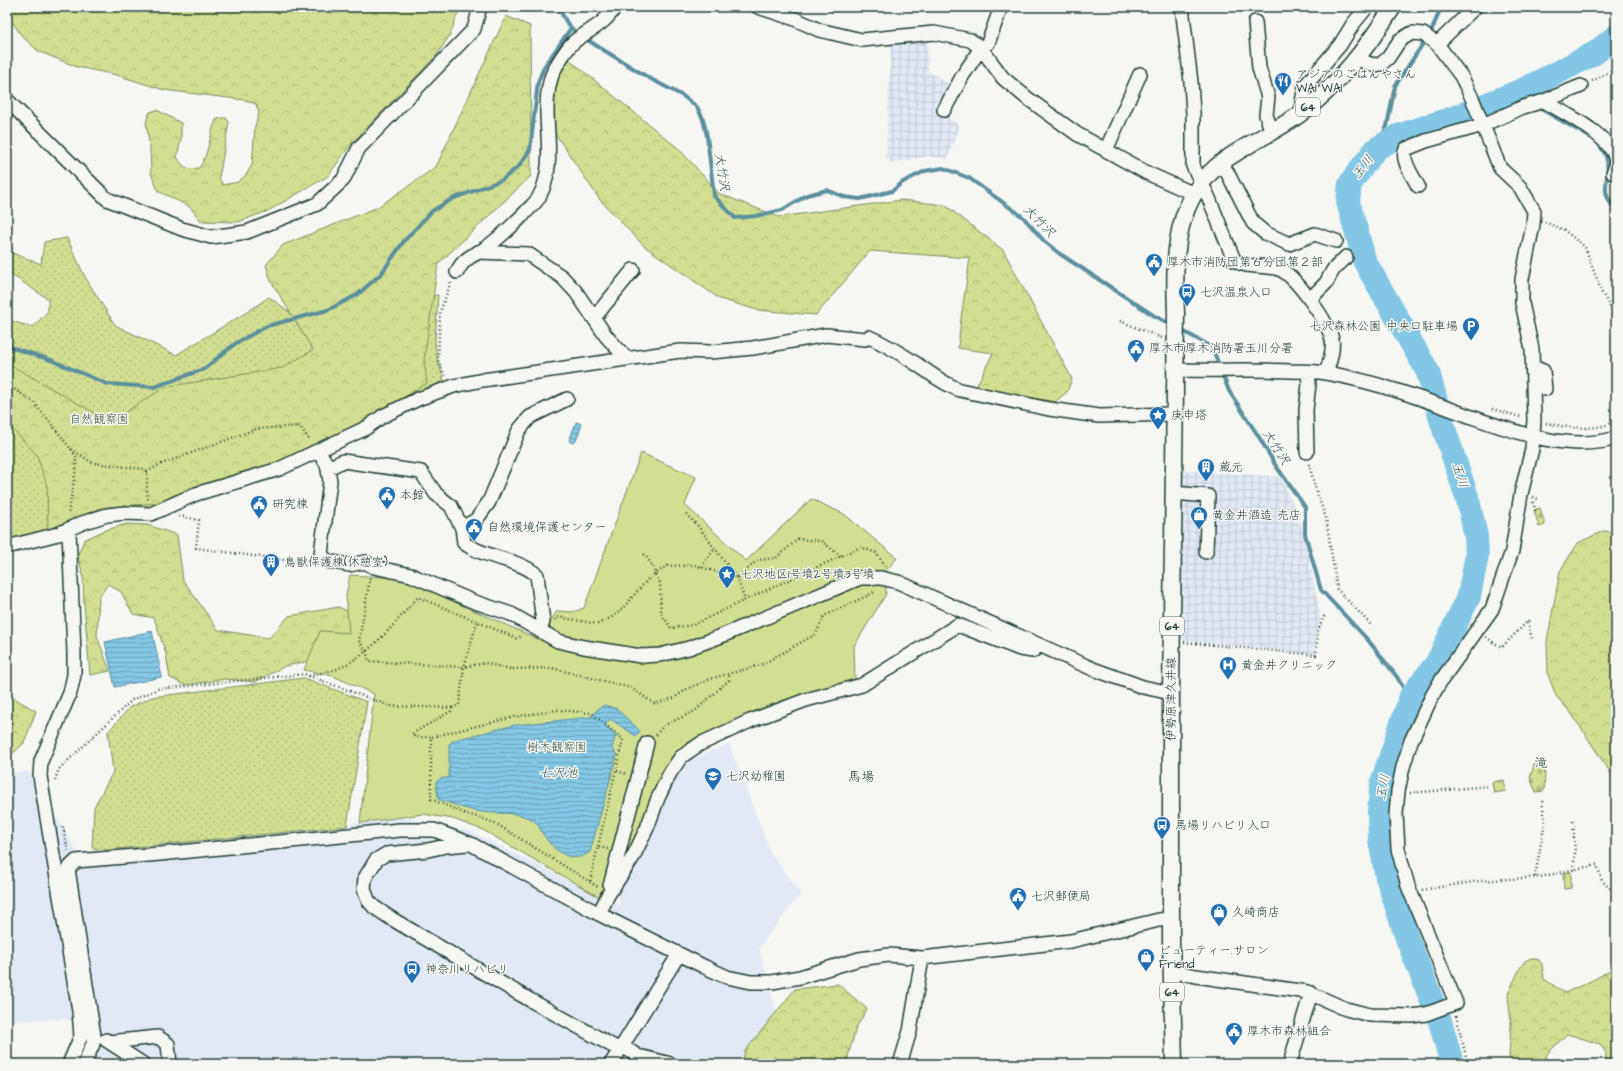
<svg xmlns="http://www.w3.org/2000/svg" width="1623" height="1071" font-family="'Architects Daughter','Klee One',sans-serif">
<style>
.built{fill:#e2e9f4}
.industrial{fill:url(#industrial-grid)}
.grass{fill:url(#grass-dots);stroke:#788e62}
.forest{fill:url(#forest-crowns);stroke:#788e62}
.cemetery{fill:url(#cemetery-stones);stroke:#788e62}
.garden{fill:#d2de91;stroke:#788e62}
.water{fill:url(#water-rules);stroke:#5b909e}
.lines{fill:none;stroke-linecap:round;stroke-linejoin:round}
.stream{stroke:#5b909e;stroke-width:4}
.river{stroke:#83c7e5;stroke-width:24}
.minor-casing{stroke:#1f3d34;stroke-width:16}
.major-casing{stroke:#1f3d34;stroke-width:19}
.path{stroke:#1f3d34;stroke-width:2.5;stroke-dasharray:1 3;stroke-linecap:butt}
.minor{stroke:#f6f6f2;stroke-width:13}
.major{stroke:#f6f6f2;stroke-width:16}
.labels{text-anchor:middle;dominant-baseline:central;stroke-width:3;stroke-linejoin:round;paint-order:stroke}
.shield{fill:#f6f6f2;stroke:#60746d;stroke-width:1}
.shield-label{font-size:11px;font-weight:bold;fill:#1f3d34}
.poi-label{font-size:12px;fill:#1f3d34;stroke:#f6f6f2;text-anchor:start}
.park-label{font-size:12px;fill:#435d47;stroke:#f6f6f2}
.street-label{font-size:12px;fill:#1f3d34;stroke:#f6f6f2}
.water-label{font-size:13px;font-style:italic;fill:#335957;stroke:#f6f6f2}
.neighbourhood-label{font-size:13px;fill:#1f3d34;stroke:#f6f6f2}
</style>
<defs>
<pattern id="industrial-grid" width="8" height="8" patternUnits="userSpaceOnUse"><rect width="8" height="8" fill="#e2e9f4"/><path d="M0 4h8M4 0v8" fill="none" stroke="#c1c9d2"/></pattern>
<pattern id="grass-dots" width="8" height="8" patternUnits="userSpaceOnUse"><rect width="8" height="8" fill="#d2de91"/><path d="M2 2h.1M6 6h.1" fill="none" stroke="#b4bf7e" stroke-width="1.8" stroke-linecap="round"/></pattern>
<pattern id="forest-crowns" width="20" height="18" patternUnits="userSpaceOnUse"><rect width="20" height="18" fill="#d2de91"/><path d="M2 6a3 3 0 1 1 6 0M12 15a3 3 0 1 1 6 0" fill="none" stroke="#b4bf7e"/></pattern>
<pattern id="cemetery-stones" width="16" height="16" patternUnits="userSpaceOnUse"><rect width="16" height="16" fill="#d2de91"/><path d="M2 7V4a2 2 0 0 1 4 0v3zM10 15v-3a2 2 0 0 1 4 0v3z" fill="#b4bf7e"/></pattern>
<pattern id="water-rules" width="6" height="5" patternUnits="userSpaceOnUse"><rect width="6" height="5" fill="#83c7e5"/><path d="M0 2.5h6" fill="none" stroke="#6ba3ba"/></pattern>
</defs>
<rect width="100%" height="100%" fill="#f6f6f2"/>
<filter id="ink" filterUnits="userSpaceOnUse"><feTurbulence type="fractalNoise" baseFrequency=".025" numOctaves="2"/><feDisplacementMap in="SourceGraphic" scale="8" xChannelSelector="R" yChannelSelector="G"/><feConvolveMatrix kernelMatrix="1 2 1 2 8 2 1 2 1" color-interpolation-filters="sRGB"/></filter>
<g filter="url(#ink)">
<path class="built" d="M729,744L771,854L801,893L759,948L791,1064H76L86,1028L67,1019L7,1021V773L28,771L78,853L360,823L402,817L470,831L620,906L618,884L661,799L672,783L690,760Z"/>
<path class="industrial" d="M927,37L928,71L951,85L941,114L947,116L960,127L947,159L928,156L892,163L886,158L891,41Z
M1183,470L1281,477L1291,500L1304,534L1321,619L1317,630L1315,654L1180,640Z"/>
<path class="grass" d="M67,238L85,277L115,325L176,355L247,312L269,297L306,324L438,295L435,341L437,358L446,386L276,468L149,510L54,534L7,543V320L33,327L48,311V299L7,272V251L41,264L44,242Z
M304,678L367,702L347,826L107,850L92,848L94,807L113,772L108,732L130,707L152,697Z"/>
<path class="forest" d="M7,7H460L450,35L436,56L352,143L328,176L268,211L238,222L201,221L190,207L158,191L151,173L150,149L146,122L150,112L157,110L181,123V139L177,157C184,168 186,170 199,168C209,154 209,136 216,120L220,118H226L229,122L219,178L223,185L238,182L246,175L252,165L255,126L259,113L256,104L245,100L164,90L117,75L77,67L38,51L21,35L7,14Z
M506,16L530,26L531,176L438,264L424,360L427,383L379,413L272,466L174,495L158,503L100,508L48,530L47,486L37,455L7,423V363L110,422L165,387L282,368L313,350L271,281L266,265L283,245L378,207L436,167Z
M566,57L679,149L720,194L779,217L902,200L945,205L1003,250L1072,379L1067,392L1055,402L976,387L993,353L958,348L961,318L970,258L870,251L816,315L757,310L720,299L644,246L600,200L554,132L546,59Z
M126,524L148,525L177,535L183,580L218,630L269,638L289,616L339,607L353,614L393,691L334,656L285,666L255,682L226,679L185,685L170,678L166,654L154,618L133,614L121,592L108,584L99,597L97,636L110,671L90,675L84,604L83,576L78,555L84,540L103,531Z
M1603,531L1616,532V781L1571,713L1556,696L1548,675L1547,641L1560,571L1578,543Z
M7,694L36,711L24,743L7,759Z
M1531,958L1539,960L1542,964L1544,979L1565,993L1597,978L1616,966V1064H1605L1606,1053L1600,1044L1567,1034L1547,1054L1544,1064H1513L1509,1056L1511,1026L1508,994L1520,968L1525,961Z
M838,984L867,1009L856,1028L846,1064H742L745,1051L795,989Z"/>
<path class="cemetery" d="M1540,508L1545,525L1539,527L1534,510Z
M1541,763L1545,774L1544,791L1536,792L1530,778L1534,765Z
M1504,780L1506,791L1494,793L1492,782Z
M1571,872V888L1564,889L1563,873Z"/>
<path class="garden" d="M641,453L696,477L685,505L746,561L811,499L844,514L897,558L885,572L886,594L854,646L855,679L745,717L687,743L664,772L631,852L599,897L483,830L453,819L423,814L360,823L374,694L333,676L304,670L320,631L349,633L346,595L350,575L401,578L538,639L557,611L573,612L584,608Z"/>
<path class="water" d="M576,422L582,424L576,441L572,443L569,441Z
M152,631L162,677L115,687L105,642Z
M604,705L617,709L640,731L636,736L610,719L605,725L616,735L612,748L617,755L590,852C572,866 553,850 543,834C540,829 538,823 533,820C515,810 495,815 476,811C463,809 450,803 438,799L436,782L441,778H449V744L454,740L515,725L591,717L598,709Z"/>
<g class="lines">
<path class="stream" d="M558,7L567,23L576,33L649,78L683,96L697,107L703,119L707,136L714,196L735,218L756,216L782,210L807,195L827,190L844,197L860,199L892,191L903,182L925,171L943,168L969,178L1023,217L1044,241L1060,254L1153,315L1172,325
M1524,89L1529,98
M1541,109L1590,137
M1597,142C1600,146 1604,151 1606,156C1613,177 1596,189 1616,210
M1376,149L1387,126L1395,86L1432,30L1441,7
M1179,329L1212,347L1229,391L1259,437L1276,466L1305,507V534L1321,590L1368,640L1397,677L1404,689L1411,696
M7,346L51,360L107,384L154,387L204,369L236,343L267,326L328,310L357,295L381,274L404,241L432,211L452,199L502,180L519,166L530,150L538,82L544,67L571,28"/>
<path class="river" d="M1452,1064L1440,1021L1407,938L1387,877L1380,840L1379,811L1382,783L1411,696L1437,663L1469,596L1477,555L1476,537L1468,500L1442,423L1428,372L1365,262L1348,202L1350,184L1362,167L1376,149L1398,136L1453,118L1527,88L1595,53L1616,36"/>
<defs>
<path id="minor" d="M758,7L795,19L819,30L862,40L934,33L970,40L981,48L1003,78L1027,98L1077,134L1147,173L1194,194
M1182,7L1191,82L1193,113V166L1208,196L1234,260C1247,269 1264,264 1279,269C1295,275 1329,323 1332,340C1334,350 1329,364 1326,373
M1255,22L1259,68L1268,97L1266,115L1272,132
M1437,44L1475,7
M7,100L107,199L182,229L211,237L247,232L317,204L343,180L359,148L474,29L480,7
M1544,101C1564,113 1616,138 1616,163C1616,166 1614,170 1613,173
M944,110L963,75L981,48L988,43L1001,7
M1300,113L1305,86L1340,45L1353,24L1367,7
M1106,150L1140,74
M1221,164L1227,172L1253,223L1265,233L1289,244L1315,234L1336,241
M1418,186C1413,176 1400,159 1406,149L1426,141L1483,125L1523,107L1544,101L1581,86
M478,252L528,254L562,277L576,292L606,336L627,359
M457,272C459,268 462,263 466,260C471,255 479,253 484,249C499,239 512,226 525,213C529,208 536,203 539,197C560,159 538,115 552,75C556,65 568,46 576,40C592,28 604,25 615,7
M1310,299L1326,283L1333,270L1346,257
M594,318L633,270
M1533,367L1543,371L1545,389
M1175,370C1213,371 1251,369 1290,371C1302,371 1314,371 1326,373C1374,381 1423,399 1469,416C1512,431 1570,453 1616,438
M318,451L327,464L330,481L321,554L327,561L349,565L365,562L374,567L411,575L472,601L511,614L558,641L584,647L641,656L660,655L689,648L719,637L860,578H881L898,582L1093,669L1143,687L1171,693
M1307,452L1306,410L1309,384L1308,372
M328,468L343,461L421,472L436,494L451,506L462,528L464,543C486,559 517,558 537,575L543,622L540,631
M1173,493L1208,496L1206,552
M462,528L476,520L489,502L519,430L530,417L567,399
M7,547L58,534L82,523L107,515L125,513L151,514L196,494L279,469L366,428L383,416L418,399L454,386L483,380L680,351L711,352L753,348L826,335L865,339L869,337C885,344 900,353 915,363C930,373 943,384 960,390L1049,409L1099,416L1174,414
M467,844L446,846L428,850L386,854L376,860L365,878L364,889L368,900L374,907L392,919L530,1000L620,1050L625,1048L638,1056L671,1064
M610,886L647,743
M599,914L608,895L633,857L647,828L658,798L670,773L681,757L700,744L750,721L806,700L862,685L958,625L1020,649L1033,651L1039,645
M1172,971L1196,976L1307,992L1346,1009L1370,1015L1412,1016L1426,1014L1456,1003L1408,886L1398,849L1396,814L1398,791L1403,767L1411,741L1432,696L1440,682L1492,609L1512,551L1521,494L1532,449L1534,420L1532,349L1522,303V279L1533,225L1534,211L1520,187L1500,168L1472,98L1461,76L1437,44L1423,34L1412,33L1400,40L1388,58L1381,64L1373,65L1357,59
M106,1040L143,1064
M109,1042L158,1037L168,1044L170,1064
M69,1064L81,1036L79,1011L40,776L41,761L70,693L74,675V653L69,531
M84,1064L93,1044L94,1036L68,869L76,861L160,854L400,830H434L471,844L599,914L705,967L727,977L751,982H772L800,977L859,959L889,955L922,958L1071,941L1159,920L1171,919
M611,1064L679,954
M900,1064L910,1031L922,958
M1291,1064L1292,1056L1311,993"/>
<path id="major" d="M1174,1064L1171,940V693L1176,314C1174,256 1173,198 1225,160C1249,143 1276,131 1300,114C1339,85 1367,47 1393,7"/>
</defs>
<use href="#minor" class="minor-casing"/>
<use href="#major" class="major-casing"/>
<path class="path" d="M1592,81L1616,69
M1545,222L1564,230L1585,247L1602,293L1616,317
M1120,321L1162,338
M445,376L438,360L440,312L451,282
M7,387H11L34,402L71,449L76,457V469L68,515
M1492,409L1521,417
M1546,423C1568,428 1594,431 1616,422
M71,449L93,463L144,469L147,472V494L149,501
M1309,464L1315,487L1326,518L1337,589L1371,625
M147,472L159,465L256,429L300,426L310,441
M1533,497L1540,500
M1533,502L1536,512
M686,514L698,526L737,578L758,560L776,558L798,539L821,541L841,556
M179,516L199,520L196,548L313,564
M644,554L652,565L660,583L661,613L671,628L693,625L745,600L861,547L876,553L885,566
M701,567L715,548
M370,578L359,641L366,651L369,661L464,667L477,622
M555,620L558,617L598,624L614,616L622,609L649,578L667,566L694,565L737,578L745,600
M1527,622L1533,641
M1486,637L1494,643L1502,647L1531,618
M1184,642L1316,655L1318,630L1325,614
M309,676C318,673 328,672 337,669C371,654 394,624 418,597L516,638L523,636
M452,708L459,705L464,667L485,663L510,669L552,668L631,688L655,704L674,698L687,689L713,678L761,665L816,634L824,616L869,595L876,591
M656,735L663,726L695,711L729,680V674
M617,771L626,774
M55,780L59,769L132,700L158,689L304,674L390,706L452,708L451,711L412,734L415,737H431
M1410,793L1489,786
M1573,821L1575,854L1573,870
M63,827L68,851
M599,847L608,849
M1535,877L1545,822L1542,800
M590,881L623,739L591,713L557,710L514,717L431,737V799L466,814L474,816L495,823L598,887
M1422,890L1479,881L1540,877L1595,865H1597L1602,881L1616,894
M1456,1016L1468,1064"/>
<use href="#minor" class="minor"/>
<use href="#major" class="major"/>
</g>
</g>
<defs>
<symbol id="restaurant-pin" viewBox="-11 -11 22 30"><path d="M0 17L-7.5 6A9.5 9.5 0 1 1 7.5 6Z" fill="#1f6fb2" stroke="#f6f6f2"/><path d="M-5-6h1v4h1v-4h1v4h1v-4h1v5L-1.5 .5V6h-2V.5L-5-1ZM5-6V6H3V1.5H1.5Q1.5-4 5-6Z" fill="#fff"/></symbol>
<symbol id="civic-pin" viewBox="-11 -11 22 30"><path d="M0 17L-7.5 6A9.5 9.5 0 1 1 7.5 6Z" fill="#1f6fb2" stroke="#f6f6f2"/><path d="M-.6-6.5H3V-4.5H.6V-3L4-1V1h2V6H-6V1h2V-1L-.6-3ZM-1.2 2.5V6h2.4V2.5Z" fill="#fff"/></symbol>
<symbol id="bus-pin" viewBox="-11 -11 22 30"><path d="M0 17L-7.5 6A9.5 9.5 0 1 1 7.5 6Z" fill="#1f6fb2" stroke="#f6f6f2"/><path d="M-5-6H5V4H4V6H2V4H-2V6H-4V4H-5ZM-3.5-4V0h7V-4ZM-3.5 1.2v1.5H-2V1.2ZM2 1.2v1.5H3.5V1.2Z" fill="#fff"/></symbol>
<symbol id="parking-pin" viewBox="-11 -11 22 30"><path d="M0 17L-7.5 6A9.5 9.5 0 1 1 7.5 6Z" fill="#1f6fb2" stroke="#f6f6f2"/><path d="M-3.5-5.5H1a3.5 3.5 0 0 1 0 7H-1V5.5H-3.5ZM-1-3.4V-.6H.8a1.4 1.4 0 0 0 0-2.8Z" fill="#fff"/></symbol>
<symbol id="sight-pin" viewBox="-11 -11 22 30"><path d="M0 17L-7.5 6A9.5 9.5 0 1 1 7.5 6Z" fill="#1f6fb2" stroke="#f6f6f2"/><path d="M0-6L1.8-2.2L6-1.7L2.9 1.2L3.7 5.4L0 3.3L-3.7 5.4L-2.9 1.2L-6-1.7L-1.8-2.2Z" fill="#fff"/></symbol>
<symbol id="building-pin" viewBox="-11 -11 22 30"><path d="M0 17L-7.5 6A9.5 9.5 0 1 1 7.5 6Z" fill="#1f6fb2" stroke="#f6f6f2"/><path d="M-4-6H4V6H1V3H-1V6H-4ZM-2.5-4.3h1.7v1.8h-1.7ZM.8-4.3h1.7v1.8H.8ZM-2.5-1h1.7V.8h-1.7ZM.8-1h1.7V.8H.8Z" fill="#fff"/></symbol>
<symbol id="shop-pin" viewBox="-11 -11 22 30"><path d="M0 17L-7.5 6A9.5 9.5 0 1 1 7.5 6Z" fill="#1f6fb2" stroke="#f6f6f2"/><path d="M-5-2.5h2.3a2.7 3.5 0 0 1 5.4 0H5L5.5 6h-11ZM-1.5-2.5h3a1.5 2.3 0 0 0-3 0Z" fill="#fff"/></symbol>
<symbol id="hospital-pin" viewBox="-11 -11 22 30"><path d="M0 17L-7.5 6A9.5 9.5 0 1 1 7.5 6Z" fill="#1f6fb2" stroke="#f6f6f2"/><path d="M-5-5h3v3.5h4V-5h3V5h-3V1.5h-4V5h-3Z" fill="#fff"/></symbol>
<symbol id="school-pin" viewBox="-11 -11 22 30"><path d="M0 17L-7.5 6A9.5 9.5 0 1 1 7.5 6Z" fill="#1f6fb2" stroke="#f6f6f2"/><path d="M0-5L7-2L0 1L-7-2ZM-4 1L0 2.5L4 1V4Q0 6-4 4Z" fill="#fff"/></symbol>
</defs>
<g fill-rule="evenodd">
<use href="#restaurant-pin" x="1273" y="71" width="20" height="27"/>
<use href="#civic-pin" x="1144" y="252" width="20" height="27"/>
<use href="#bus-pin" x="1177" y="282" width="20" height="27"/>
<use href="#parking-pin" x="1461" y="316" width="20" height="27"/>
<use href="#civic-pin" x="1126" y="338" width="20" height="27"/>
<use href="#sight-pin" x="1148" y="405" width="20" height="27"/>
<use href="#building-pin" x="1196" y="457" width="20" height="27"/>
<use href="#civic-pin" x="377" y="485" width="20" height="27"/>
<use href="#civic-pin" x="249" y="494" width="20" height="27"/>
<use href="#shop-pin" x="1189" y="505" width="20" height="27"/>
<use href="#civic-pin" x="464" y="517" width="20" height="27"/>
<use href="#building-pin" x="261" y="552" width="20" height="27"/>
<use href="#sight-pin" x="717" y="564" width="20" height="27"/>
<use href="#hospital-pin" x="1218" y="655" width="20" height="27"/>
<use href="#school-pin" x="703" y="766" width="20" height="27"/>
<use href="#bus-pin" x="1152" y="815" width="20" height="27"/>
<use href="#civic-pin" x="1008" y="886" width="20" height="27"/>
<use href="#shop-pin" x="1209" y="902" width="20" height="27"/>
<use href="#shop-pin" x="1136" y="947" width="20" height="27"/>
<use href="#bus-pin" x="402" y="959" width="20" height="27"/>
<use href="#civic-pin" x="1224" y="1021" width="20" height="27"/>
</g>
<g class="labels">
<g class="shield">
<rect x="1296" y="98" width="24" height="18" rx="3"/>
<rect x="1160" y="617" width="24" height="18" rx="3"/>
<rect x="1160" y="983" width="24" height="18" rx="3"/>
</g>
<g class="shield-label">
<text x="1308" y="107">64</text>
<text x="1172" y="626">64</text>
<text x="1172" y="992">64</text>
</g>
<g class="poi-label">
<text x="1296" y="74">アジアのごはんやさん<tspan x="1296" dy="14">WAI WAI</tspan></text>
<text x="1167" y="262">厚木市消防団第６分団第２部</text>
<text x="1200" y="292">七沢温泉入口</text>
<text x="1458" y="326" text-anchor="end">七沢森林公園 中央口駐車場</text>
<text x="1149" y="348">厚木市厚木消防署玉川分署</text>
<text x="1171" y="415">庚申塔</text>
<text x="1219" y="467">蔵元</text>
<text x="400" y="495">本館</text>
<text x="272" y="504">研究棟</text>
<text x="1212" y="515">黄金井酒造 売店</text>
<text x="487" y="527">自然環境保護センター</text>
<text x="284" y="562">鳥獣保護棟(休憩室)</text>
<text x="740" y="574">七沢地区1号墳2号墳3号墳</text>
<text x="1241" y="665">黄金井クリニック</text>
<text x="726" y="776">七沢幼稚園</text>
<text x="1175" y="825">馬場リハビリ入口</text>
<text x="1031" y="896">七沢郵便局</text>
<text x="1232" y="912">久崎商店</text>
<text x="1159" y="950">ビューティー.サロン<tspan x="1159" dy="14">Friend</tspan></text>
<text x="425" y="969">神奈川リハビリ</text>
<text x="1247" y="1031">厚木市森林組合</text>
</g>
<g class="park-label">
<text x="99" y="419">自然観察園</text>
<text x="557" y="747">樹木観察園</text>
</g>
<g class="street-label">
<text transform="translate(1171 699) rotate(-90)">伊勢原津久井線</text>
</g>
<g class="water-label">
<text transform="translate(1363 167) rotate(-53)">玉川</text>
<text transform="translate(722 172) rotate(81)">大竹沢</text>
<text transform="translate(1039 221) rotate(45)">大竹沢</text>
<text transform="translate(1276 447) rotate(57)">大竹沢</text>
<text transform="translate(1460 475) rotate(73)">玉川</text>
<text x="558" y="773">七沢池</text>
<text transform="translate(1383 787) rotate(-79)">玉川</text>
</g>
<g class="neighbourhood-label">
<text x="1541" y="763">滝</text>
<text x="861" y="777">馬場</text>
</g>
</g>
<rect width="1623" height="1071" fill="none" stroke="#f6f6f2" stroke-width="24"/>
<rect x="12" y="12" width="1599" height="1047" fill="none" stroke="#1f3d34" stroke-width="1.5" filter="url(#ink)"/>
</svg>
